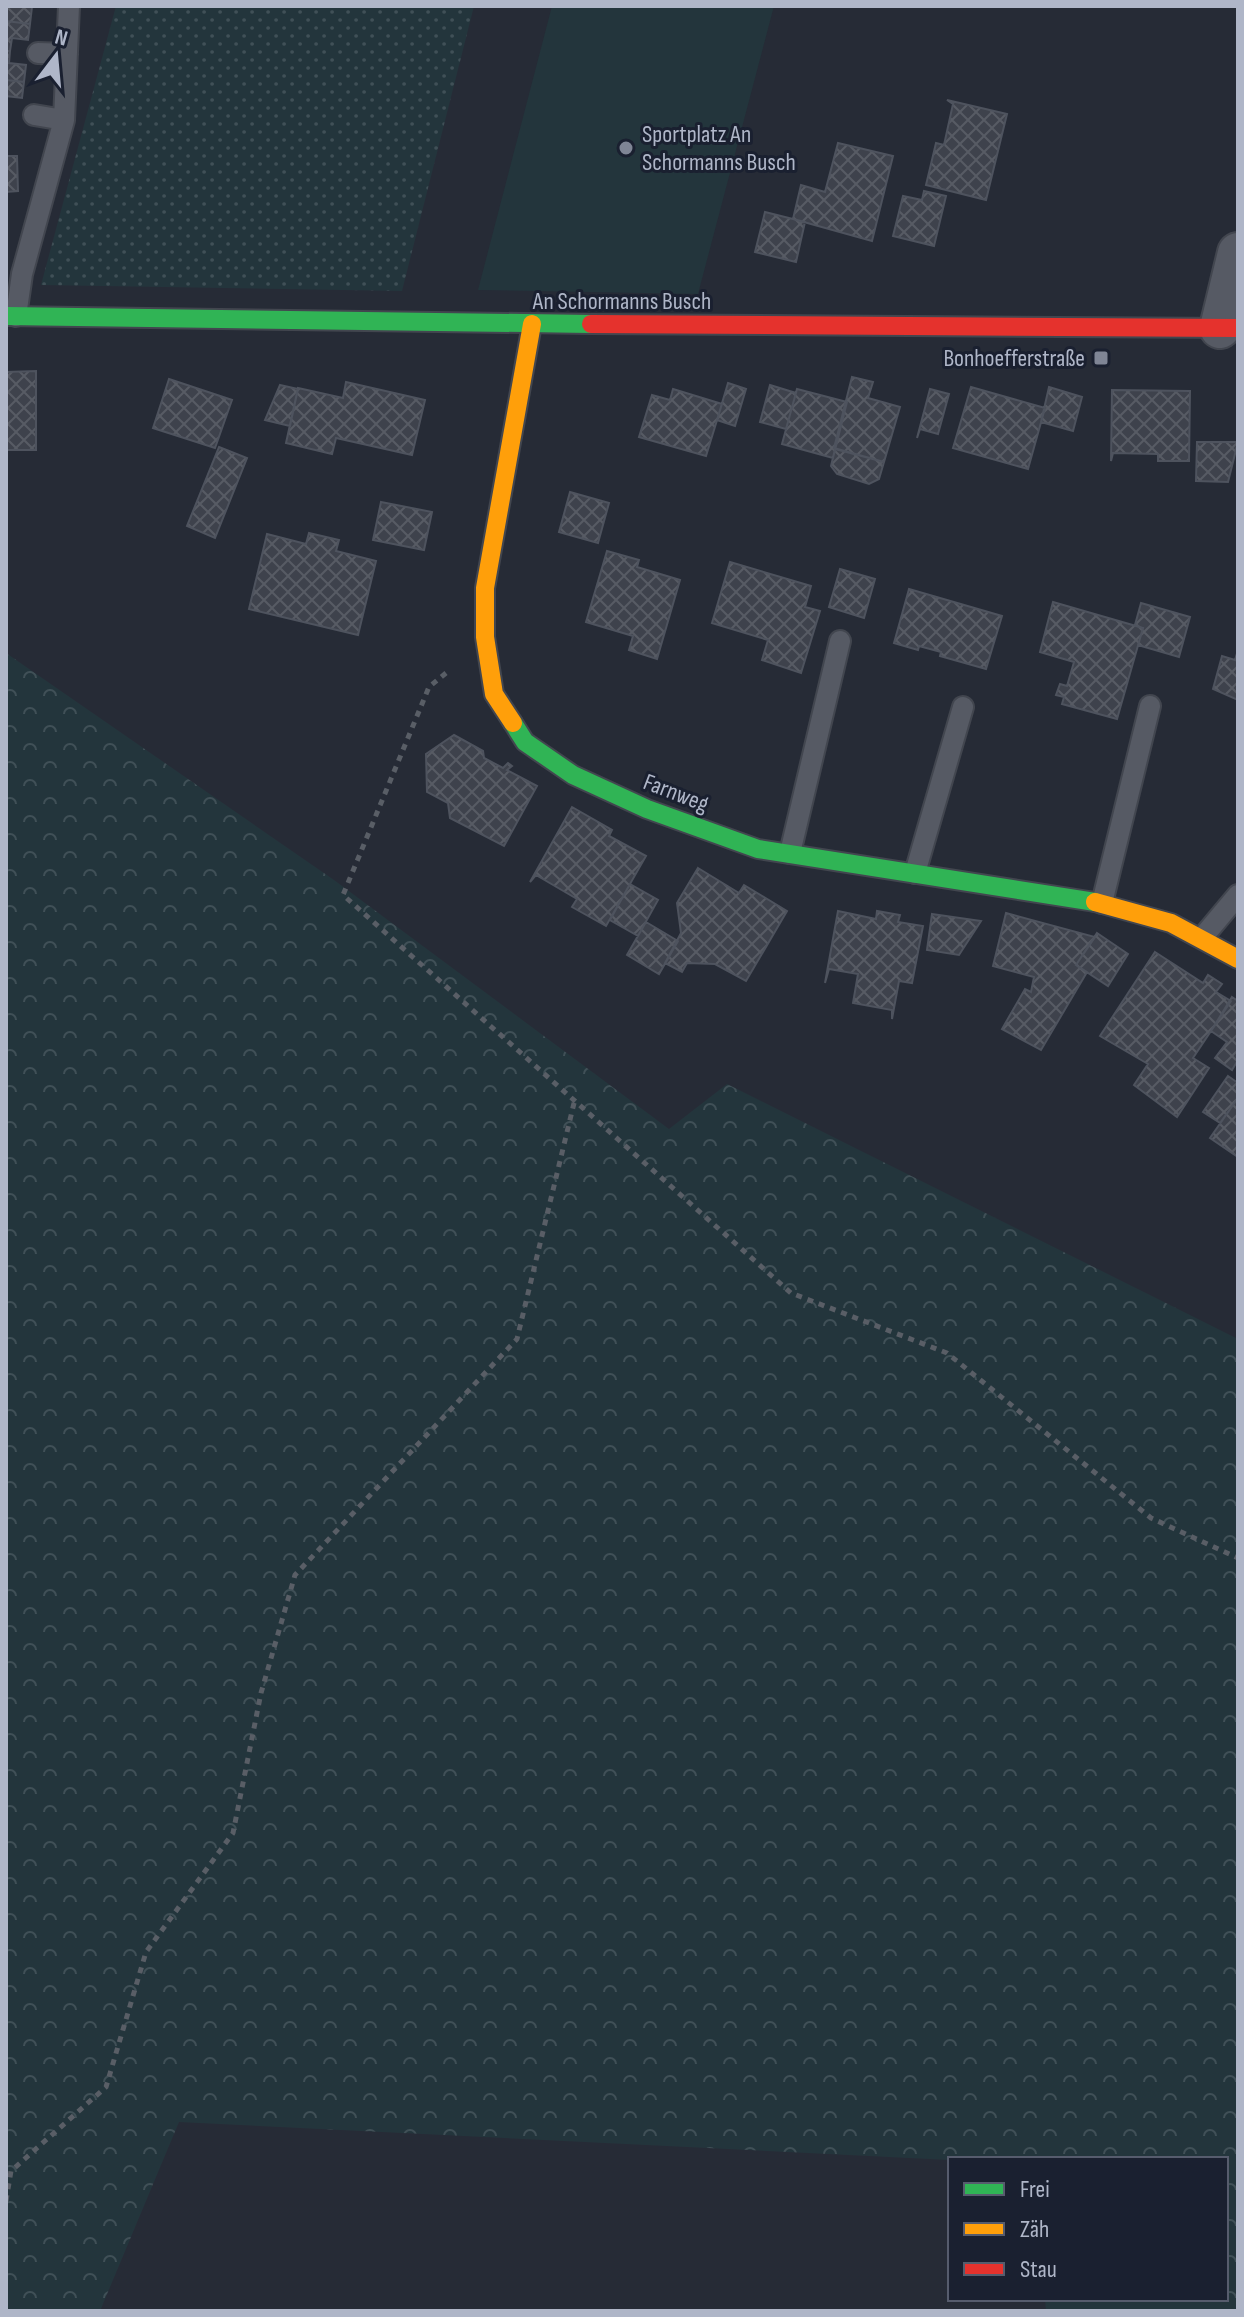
<svg xmlns="http://www.w3.org/2000/svg" width="1244" height="2317" font-family="'Sofia Sans Condensed',sans-serif">
<style>
.grass{fill:url(#grass-dots)}
.forest{fill:url(#forest-crowns)}
.garden{fill:#23353c}
.building{fill:url(#building-cross-hatch);stroke:#4e535e;stroke-width:2}
.lines{fill:none;stroke-linecap:round;stroke-linejoin:round}
.lane-casing{stroke:#42464f;stroke-width:24}
.street-casing{stroke:#42464f;stroke-width:44}
.fast-casing{stroke:#42464f;stroke-width:22}
.slow-casing{stroke:#42464f;stroke-width:22}
.jam-casing{stroke:#42464f;stroke-width:22}
.path{stroke:#595e66;stroke-width:5;stroke-dasharray:6 6;stroke-linecap:butt}
.lane{stroke:#565a64;stroke-width:20}
.street{stroke:#565a64;stroke-width:40}
.fast{stroke:#30b455;stroke-width:18}
.slow{stroke:#ff9f0a;stroke-width:18}
.jam{stroke:#e5322d;stroke-width:18}
.poi-dot{fill:#7f8595;stroke:#1a2030;stroke-width:3}
.labels{text-anchor:middle;dominant-baseline:central;stroke-width:6;stroke-linejoin:round;paint-order:stroke}
.poi-label{font-size:24px;fill:#afb6c8;stroke:#1a2030;text-anchor:start}
.street-label{font-size:24px;fill:#afb6c8;stroke:#1a2030}
</style>
<defs>
<pattern id="grass-dots" width="8" height="8" patternUnits="userSpaceOnUse" patternTransform="scale(2)"><rect width="8" height="8" fill="#23353c"/><path d="M2 2h.1M6 6h.1" fill="none" stroke="#405057" stroke-width="1.8" stroke-linecap="round"/></pattern>
<pattern id="forest-crowns" width="20" height="18" patternUnits="userSpaceOnUse" patternTransform="scale(2)"><rect width="20" height="18" fill="#23353c"/><path d="M2 6a3 3 0 1 1 6 0M12 15a3 3 0 1 1 6 0" fill="none" stroke="#405057"/></pattern>
<pattern id="building-cross-hatch" width="8" height="8" patternUnits="userSpaceOnUse" patternTransform="scale(2)"><rect width="8" height="8" fill="#3e424c"/><path d="M0 0l8 8M0 8l8-8" fill="none" stroke="#575b64"/></pattern>
</defs>
<rect width="100%" height="100%" fill="#262b36"/>
<path class="grass" d="M116,6H474L402,291L41,285Z"/>
<path class="forest" d="M6,653L334,880L669,1129L727,1084L1238,1339V2311H1046L1045,2299H1226V2159L950,2160L179,2122L100,2311H6Z"/>
<path class="garden" d="M552,6H774L698,294L478,290Z"/>
<path class="building" d="M6,6L32,7L30,24L6,21Z
M6,21L30,24L28,40L12,38L10,51H6Z
M6,51H10L9,63L26,65L24,82L6,80Z
M6,80L24,82L22,98L6,96Z
M947,100L1007,114L986,200L926,185L936,143L944,145L953,104Z
M838,143L893,156L872,241L793,219L801,185L825,192Z
M6,156H17L18,191L6,192Z
M924,191L946,196L934,246L893,236L903,196L922,200Z
M765,212L805,222L796,262L755,252Z
M36,371V450H6V372Z
M852,377L873,382L868,398L900,407L884,462L834,448Z
M169,379L232,400L215,448L153,428Z
M346,382L425,400L412,455L336,438L332,454L286,443L298,388L343,398Z
M728,383L746,389L735,426L717,420Z
M280,385L298,389L290,426L265,420Z
M770,385L796,393L786,429L760,422Z
M971,387L1045,408L1028,469L953,448Z
M1049,387L1082,397L1073,431L1041,422Z
M673,389L722,404L706,456L639,437L652,395L670,400Z
M797,389L847,402L833,458L782,444Z
M930,389L949,394L938,434L920,429L917,438Z
M1112,390L1190,391L1189,461H1158V454L1113,453L1111,461Z
M1197,442H1238L1228,482L1196,481Z
M219,447L247,458L215,538L187,526Z
M835,449L884,462L879,479L869,484L837,474L831,466Z
M570,492L609,503L598,543L559,532Z
M381,502L432,512L424,550L373,540Z
M309,533L339,540L336,551L376,561L358,635L249,609L267,534L306,544Z
M607,551L639,560L637,567L680,580L657,659L629,650L633,636L586,622Z
M730,562L811,586L805,607L820,611L801,673L762,660L768,640L712,623Z
M840,569L875,579L864,618L829,607Z
M909,589L1002,616L986,669L940,656L941,652L919,646L918,650L894,643Z
M1053,602L1143,628L1117,719L1062,704L1064,697L1056,695L1060,684L1067,686L1074,662L1040,652Z
M1141,603L1190,617L1179,657L1138,645L1143,628L1135,625Z
M1238,650V700L1213,689L1222,656L1235,660Z
M454,735L483,751L484,758L503,768L508,763L512,766L507,770L537,786L504,846L450,818L448,803L427,792L426,754Z
M572,807L612,830L609,836L646,856L606,926L572,907L577,899L536,875L530,882Z
M698,868L739,893L744,885L787,911L746,981L715,964L687,963L682,972L665,963L681,933L677,903Z
M630,884L658,900L638,936L610,920Z
M838,911L876,919L877,911L900,915L898,922L923,926L912,983L899,981L892,1019V1010L853,1003L858,974L829,969L825,983Z
M1006,913L1095,937L1076,965L1087,972L1041,1050L1002,1029L1025,989L1031,992L1034,977L993,966Z
M932,914L981,921L959,955L927,950Z
M646,922L678,941L659,974L627,955Z
M1097,933L1128,954L1108,986L1076,965Z
M1155,952L1203,983L1208,975L1222,984L1216,992L1231,1001L1193,1058L1209,1068L1177,1117L1134,1085L1148,1064L1100,1036Z
M1232,997L1238,1001V1060L1232,1070L1215,1058L1227,1042L1211,1031Z
M1228,1076L1238,1083V1098L1220,1123L1203,1112Z
M1238,1098V1157L1210,1138Z"/>
<g class="lines">
<defs>
<path id="lane" d="M38,53L67,54
M34,115L64,120
M16,316L22,274L64,120L69,6
M790,853L840,641
M915,873L963,707
M1102,903L1150,706
M1202,938L1238,895"/>
<path id="street" d="M1220,328L1238,253"/>
<path id="fast" d="M6,316L591,324
M513,723L525,742L573,775L647,809L758,849L1095,902"/>
<path id="slow" d="M513,723L494,694L485,637V588L532,324
M1095,902L1171,923L1238,959"/>
<path id="jam" d="M591,324L1238,328"/>
</defs>
<use href="#lane" class="lane-casing"/>
<use href="#street" class="street-casing"/>
<use href="#fast" class="fast-casing"/>
<use href="#slow" class="slow-casing"/>
<use href="#jam" class="jam-casing"/>
<path class="path" d="M446,673L429,687L343,895L791,1293L947,1353L1151,1518L1238,1558
M6,2201L11,2171L106,2087L146,1952L233,1833L261,1693L295,1575L517,1339L575,1099"/>
<use href="#lane" class="lane"/>
<use href="#street" class="street"/>
<use href="#fast" class="fast"/>
<use href="#slow" class="slow"/>
<use href="#jam" class="jam"/>
</g>
<g class="poi-dot">
<circle cx="626" cy="148" r="8"/>
<rect x="1093" y="350" width="16" height="16" rx="4"/>
</g>
<g class="labels">
<g class="poi-label">
<text x="642" y="134">Sportplatz An<tspan x="642" dy="28">Schormanns Busch</tspan></text>
<text x="1085" y="358" text-anchor="end">Bonhoefferstraße</text>
</g>
<g class="street-label">
<text x="622" y="301">An Schormanns Busch</text>
<text transform="translate(676 793) rotate(21)">Farnweg</text>
</g>
</g>
<rect width="1244" height="2317" fill="none" stroke="#afb6c8" stroke-width="16"/>
<rect x="948" y="2157" width="280" height="144" fill="#1a2030" stroke="#565c6d" stroke-width="2"/>
<rect x="964" y="2183" width="40" height="12" fill="#30b455" stroke="#565c6d" stroke-width="2"/>
<text x="1020" y="2197" font-size="24" fill="#afb6c8">Frei</text>
<rect x="964" y="2223" width="40" height="12" fill="#ff9f0a" stroke="#565c6d" stroke-width="2"/>
<text x="1020" y="2237" font-size="24" fill="#afb6c8">Zäh</text>
<rect x="964" y="2263" width="40" height="12" fill="#e5322d" stroke="#565c6d" stroke-width="2"/>
<text x="1020" y="2277" font-size="24" fill="#afb6c8">Stau</text>
<g transform="translate(56 56) rotate(16)" stroke="#1a2030" stroke-width="6" paint-order="stroke">
<path d="M0-6L14 30L0 20L-14 30Z" fill="#afb6c8"/>
<text y="-12" font-size="22" font-weight="bold" text-anchor="middle" fill="#afb6c8">N</text>
</g>
</svg>
